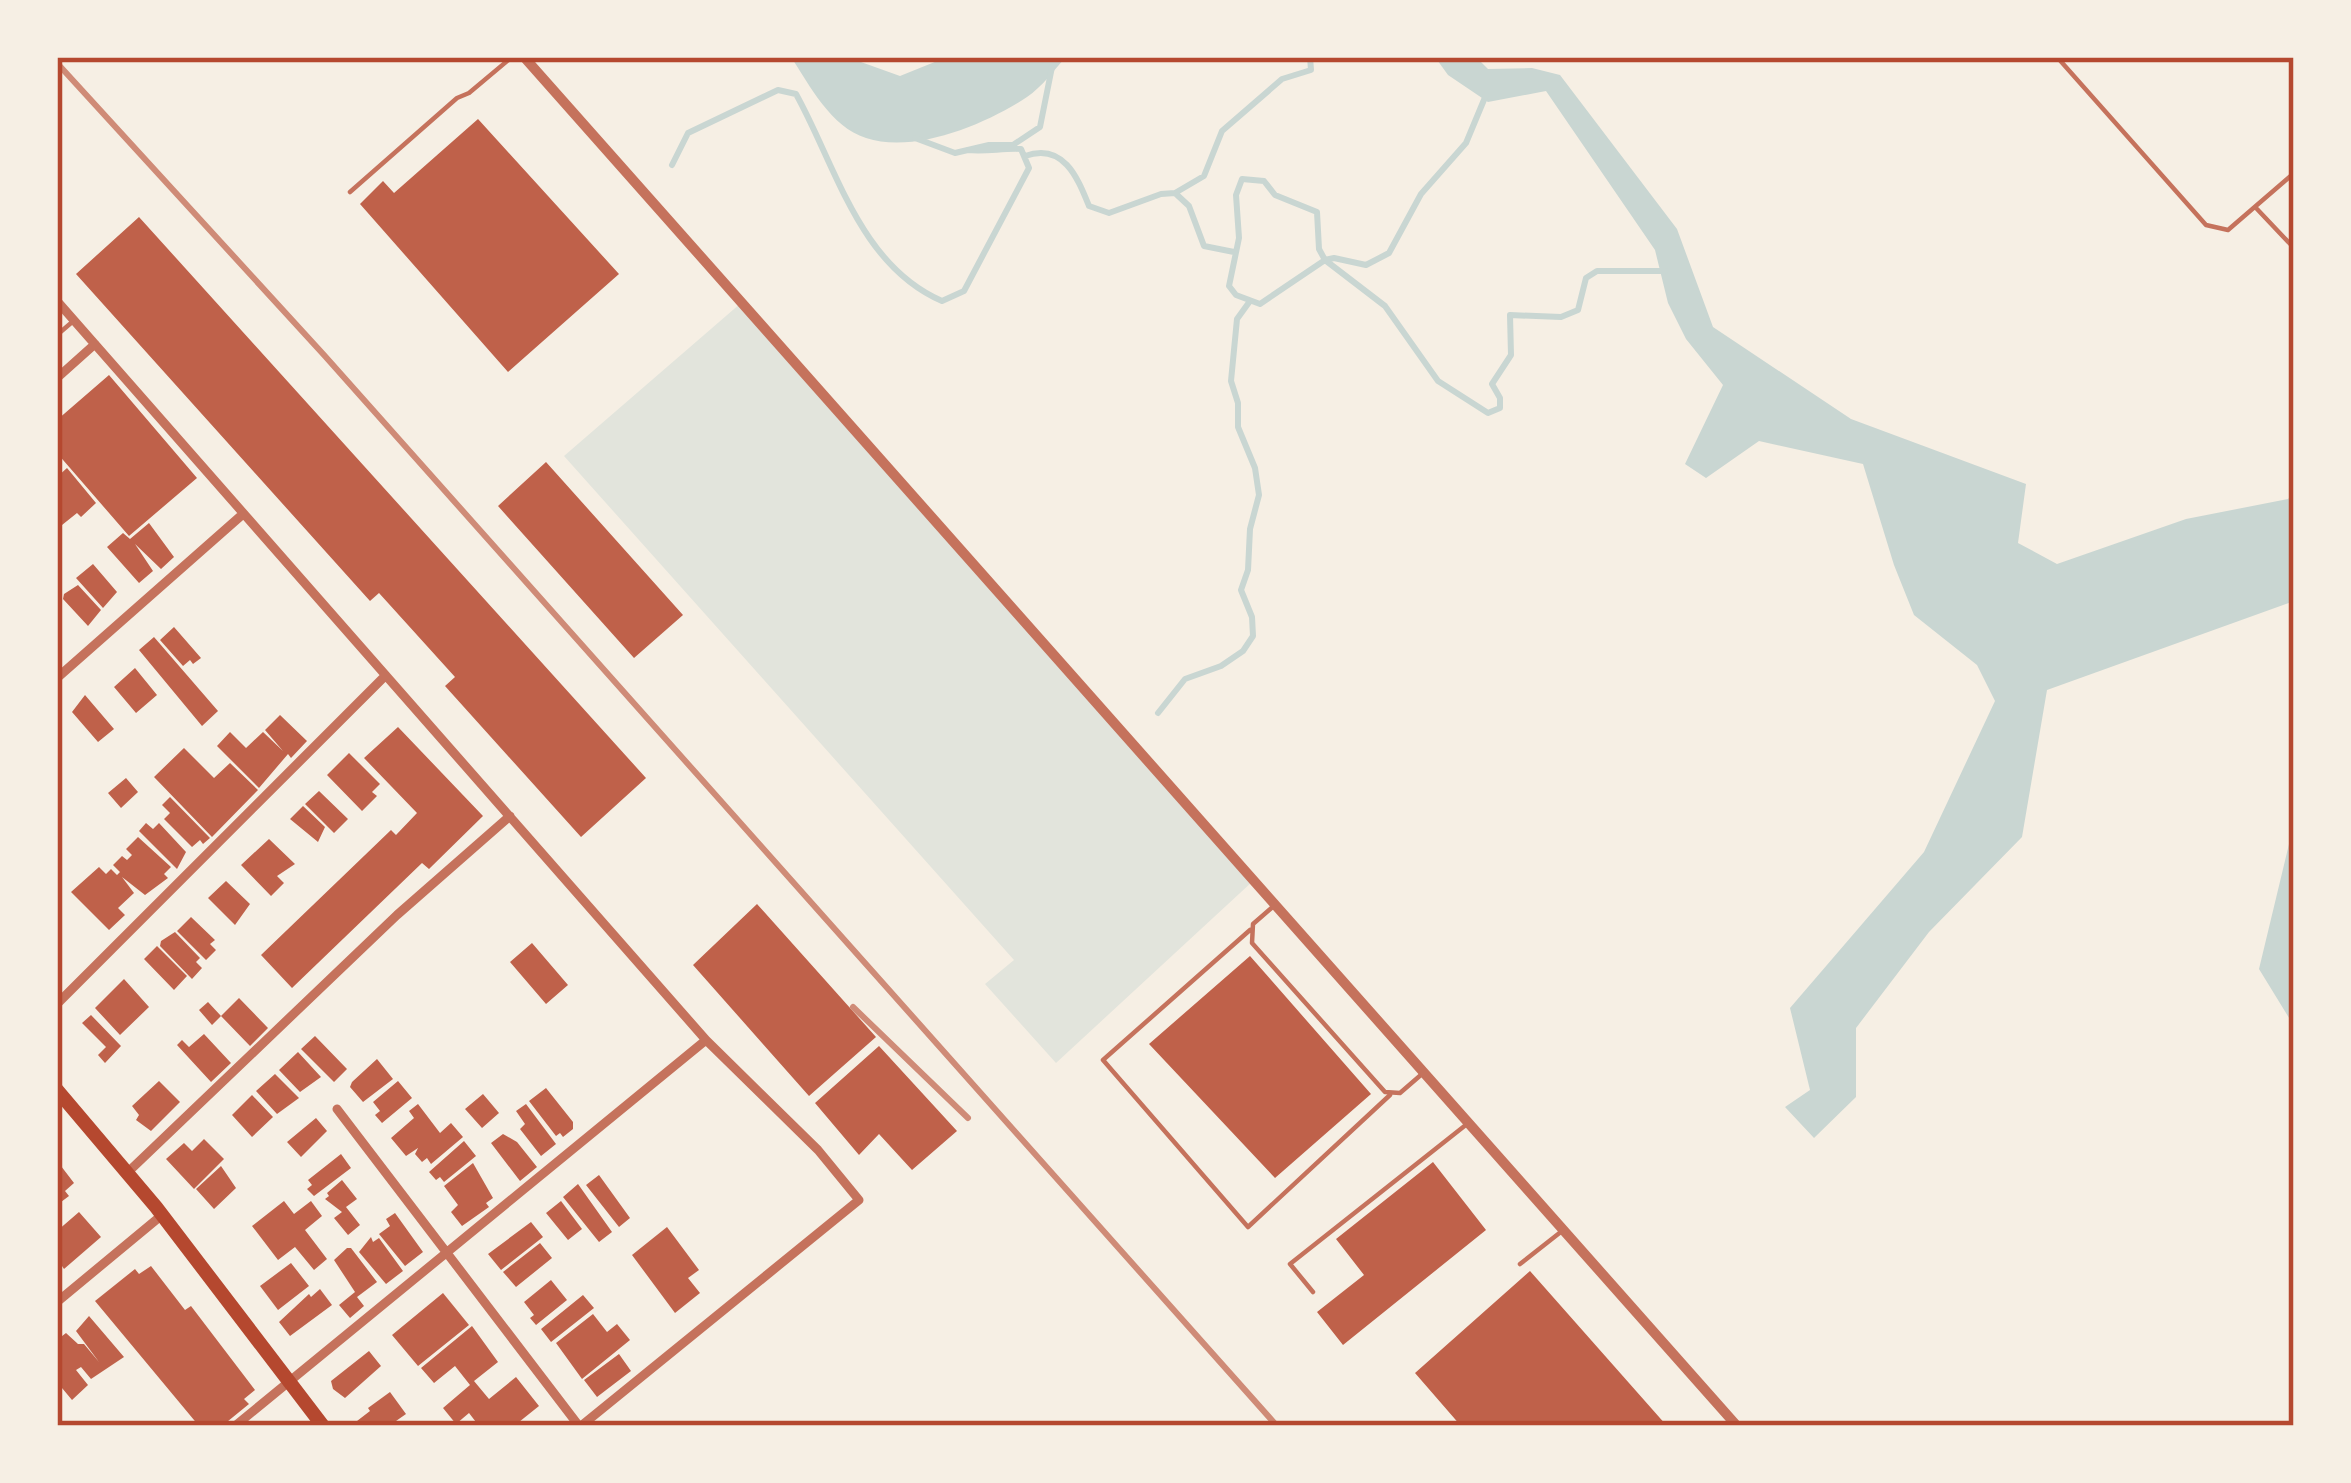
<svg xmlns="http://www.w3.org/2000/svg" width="2351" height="1483" font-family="Arial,sans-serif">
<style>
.green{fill:#e2e4dc}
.water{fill:#c9d6d2}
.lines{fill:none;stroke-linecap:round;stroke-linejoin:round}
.stream{stroke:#c9d6d2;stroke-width:6}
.building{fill:#bf614a}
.service{stroke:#c5725c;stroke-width:4.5}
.minor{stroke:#c5725c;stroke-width:9}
.tertiary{stroke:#c5725c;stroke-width:10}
.primary{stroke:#b5482f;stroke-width:14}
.rail{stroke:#cf8b77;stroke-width:6}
.neatline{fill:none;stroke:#b5482f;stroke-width:4.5}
</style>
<rect width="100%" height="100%" fill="#f6efe4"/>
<path class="green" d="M741,303L1253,881L1056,1063L985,984L1014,960L564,456Z"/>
<path class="water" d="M791,57H847L900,76L947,57H1066C1054,70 1042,87 1027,97C986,124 915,154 866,138C831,127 810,86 791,57Z
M1435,57H1476L1488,69L1532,68L1560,75L1677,229L1713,327L1851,419L2026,484L2018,543L2057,564L2186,519L2288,499L2294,493V601L2047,690L2022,837L1929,932L1856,1028V1097L1814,1138L1785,1107L1810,1090L1790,1008L1924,852L1995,701L1977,665L1914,615L1894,565L1863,464L1759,441L1706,478L1685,464L1723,385L1686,339L1668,303L1655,250L1546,91L1488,102L1448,75Z
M2294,793V1026L2259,969L2289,844Z"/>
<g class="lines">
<path class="stream" d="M1486,95L1466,143L1421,194L1389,253L1366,265L1334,258L1325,260L1260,304L1236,295L1229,286L1239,238L1236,195L1242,179L1264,181L1275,195L1317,212L1319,249L1325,260L1385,306L1438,381L1488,413L1500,408V398L1492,384L1511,355L1510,315L1561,317L1578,310L1586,278L1597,271H1665
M915,138L955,153L989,145H1013L1040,127L1053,62L1057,57
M1025,156C1064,142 1078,179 1089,206L1109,213L1161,194L1175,193
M672,165L688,133L778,90L796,94C836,166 859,265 942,301L964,291L1029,168L1021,149C1002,148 987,152 967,150
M1234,252L1204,246L1189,206L1175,193L1204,176L1222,131L1282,79L1311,70L1310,57
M1158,713L1185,679L1221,666L1243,651L1253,636L1252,617L1241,590L1248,570L1250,529L1259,495L1255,468L1238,427V403L1231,381L1237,319L1250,301"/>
</g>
<path class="building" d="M478,119L619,274L508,372L360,204L383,181L394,193Z
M139,217L646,778L581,837L445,686L455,677L379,593L370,601L76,274Z
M109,375L197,478L129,536L57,453V420Z
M546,462L683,615L634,658L498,506Z
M67,468L96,503L81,517L77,513L62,525L57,520V477Z
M149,523L174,557L161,569L135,544L153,571L139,583L107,547L123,533L130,539Z
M93,564L117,592L103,608L76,578Z
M78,585L101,610L88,626L63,599L64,594Z
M174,627L201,658L193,664L190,660L183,666L160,640Z
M154,637L218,711L202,726L139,650Z
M135,668L157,695L136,713L114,687Z
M85,695L114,729L98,742L72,712Z
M280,715L307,741L291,758L288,754L259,788L217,746L230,732L246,748L263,732L283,751L265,730Z
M398,727L483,816L429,869L422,863L292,988L261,955L391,830L396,835L417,813L364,758Z
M184,748L214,778L230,763L258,790L212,837L154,777Z
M349,753L380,784L372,792L377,796L362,811L327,775Z
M126,778L138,792L121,808L108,793Z
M319,791L348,819L334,833L305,804Z
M170,797L210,838L203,844L200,840L192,847L164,819L170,813L162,805Z
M303,806L325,827L318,842L290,819Z
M146,823L153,829L159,823L186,852L177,869L139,831Z
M138,837L171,867L164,874L168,878L145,895L122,877L134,893L118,908L125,915L109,930L71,892L99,867L106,874L111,869L117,875L120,872L113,865L122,856L127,860L132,855L126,849Z
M269,839L295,864L277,876L284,883L271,896L241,865Z
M226,881L250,904L235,925L208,898Z
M757,904L876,1037L809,1096L693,965Z
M191,917L215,940L210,944L216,950L206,960L177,931Z
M175,932L200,958L196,962L202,968L192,979L160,946L161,941Z
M532,943L568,985L546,1004L510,962Z
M157,946L187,976L174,990L144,959Z
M1250,956L1371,1094L1275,1178L1149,1044Z
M124,979L149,1007L120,1035L95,1008Z
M239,998L268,1028L250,1046L221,1016Z
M208,1002L221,1016L212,1025L199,1010Z
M91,1015L121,1046L105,1063L98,1055L106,1047L82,1023Z
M204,1034L231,1063L211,1082L177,1045L182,1040L189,1047Z
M315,1036L347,1069L334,1082L301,1049Z
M879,1046L957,1131L912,1170L879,1134L859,1155L815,1103Z
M298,1052L321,1077L300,1092L279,1070Z
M377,1059L393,1079L363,1102L350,1087L352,1082Z
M275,1074L299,1098L277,1114L256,1091Z
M159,1081L180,1102L151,1131L136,1120L139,1115L132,1106Z
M398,1081L412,1098L382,1123L375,1115L380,1111L373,1102Z
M546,1088L573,1122V1129L563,1137L560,1133L556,1136L529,1101Z
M483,1094L499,1113L482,1128L465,1109Z
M252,1095L273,1117L252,1137L232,1115Z
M418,1104L440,1133L451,1123L463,1137L431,1164L427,1158L422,1162L415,1154L418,1148L406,1156L391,1138L414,1118L409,1111Z
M526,1104L556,1144L541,1156L520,1129L525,1124L516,1111Z
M316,1118L327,1131L301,1157L287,1142Z
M503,1134L517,1142L537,1167L520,1181L491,1143Z
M204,1139L224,1159L194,1189L166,1159L184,1143L192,1151Z
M464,1141L476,1156L444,1182L440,1177L436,1180L429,1172Z
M341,1154L351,1168L314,1196L307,1189L312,1185L308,1180Z
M1433,1162L1486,1230L1343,1345L1317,1312L1364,1275L1336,1239Z
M473,1163L493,1198L486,1203L489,1207L462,1226L451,1212L458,1205L444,1186Z
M61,1166L74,1183L65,1191L69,1196L57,1205V1169Z
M221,1166L236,1188L214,1209L196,1189Z
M599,1175L630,1218L619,1227L586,1185Z
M342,1180L357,1199L346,1207L360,1225L348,1235L334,1218L342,1212L325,1199L329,1196L327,1193Z
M578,1184L612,1232L599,1242L563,1197Z
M284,1201L294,1214L311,1201L322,1216L305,1230L327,1259L314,1270L295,1247L278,1260L252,1226Z
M561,1201L582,1229L568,1240L546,1213Z
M79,1212L101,1237L64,1269L62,1266L57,1270V1231Z
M395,1213L423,1252L405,1266L379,1234L390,1226L386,1219Z
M531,1222L543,1237L501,1270L488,1254Z
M667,1227L699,1270L688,1278L700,1293L675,1313L632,1255Z
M371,1237L373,1242L379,1238L403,1271L386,1284L359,1252Z
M540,1243L552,1258L516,1287L503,1272Z
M347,1248H351L377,1282L357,1297L364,1306L350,1318L339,1305L355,1292L334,1260Z
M291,1263L309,1286L278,1310L260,1286Z
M151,1266L185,1310L191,1306L255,1390L244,1399L249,1404L222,1426H199L95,1301L135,1269L139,1274Z
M1530,1271L1667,1426H1461L1415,1373Z
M551,1280L567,1300L536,1325L530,1318L534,1315L524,1302Z
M320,1289L332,1305L290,1336L279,1322L309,1294L311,1297Z
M443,1293L469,1325L418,1366L392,1335Z
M583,1295L594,1308L551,1342L541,1329Z
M593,1314L607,1332L617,1324L630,1340L582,1379L556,1343Z
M89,1316L124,1357L91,1379L81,1367L76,1370L88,1385L72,1400L57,1382V1340L66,1333L78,1344H84L99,1362L76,1331Z
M472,1326L498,1362L474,1381L489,1399L516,1377L539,1406L514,1426H479L469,1413L456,1424L443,1408L470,1385L455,1366L434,1383L421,1368Z
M369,1351L381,1366L345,1398L333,1389L331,1381Z
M619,1354L631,1371L597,1397L584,1380Z
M390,1392L406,1414L396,1421L398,1424L361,1426L357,1421L370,1411L368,1408Z"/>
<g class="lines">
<path class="service" d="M2057,57L2206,225L2228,230L2294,173
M350,192L457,98L469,93L512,57
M2257,209L2294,248
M57,335L71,323
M1275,905L1253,924L1252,943L1385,1092L1400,1093L1422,1074
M1250,930L1103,1060L1248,1227L1390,1095
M1520,1264L1562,1231
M1313,1292L1290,1264L1467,1124"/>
<path class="minor" d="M57,301L706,1040L818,1150L859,1200L581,1426
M57,378L95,344
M57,678L243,514
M57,1004L385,676
M337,1109L579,1426
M126,1174L397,915L510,816
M57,1302L162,1215
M235,1426L706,1040"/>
<path class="tertiary" d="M524,57L1737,1426"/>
<path class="primary" d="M57,1090L156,1207L323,1426"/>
<path class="rail" d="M57,63L324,355L1277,1426
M853,1007L968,1118"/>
</g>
<rect width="2351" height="1483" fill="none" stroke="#f6efe4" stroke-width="120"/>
<rect x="60" y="60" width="2231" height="1363" class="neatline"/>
</svg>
